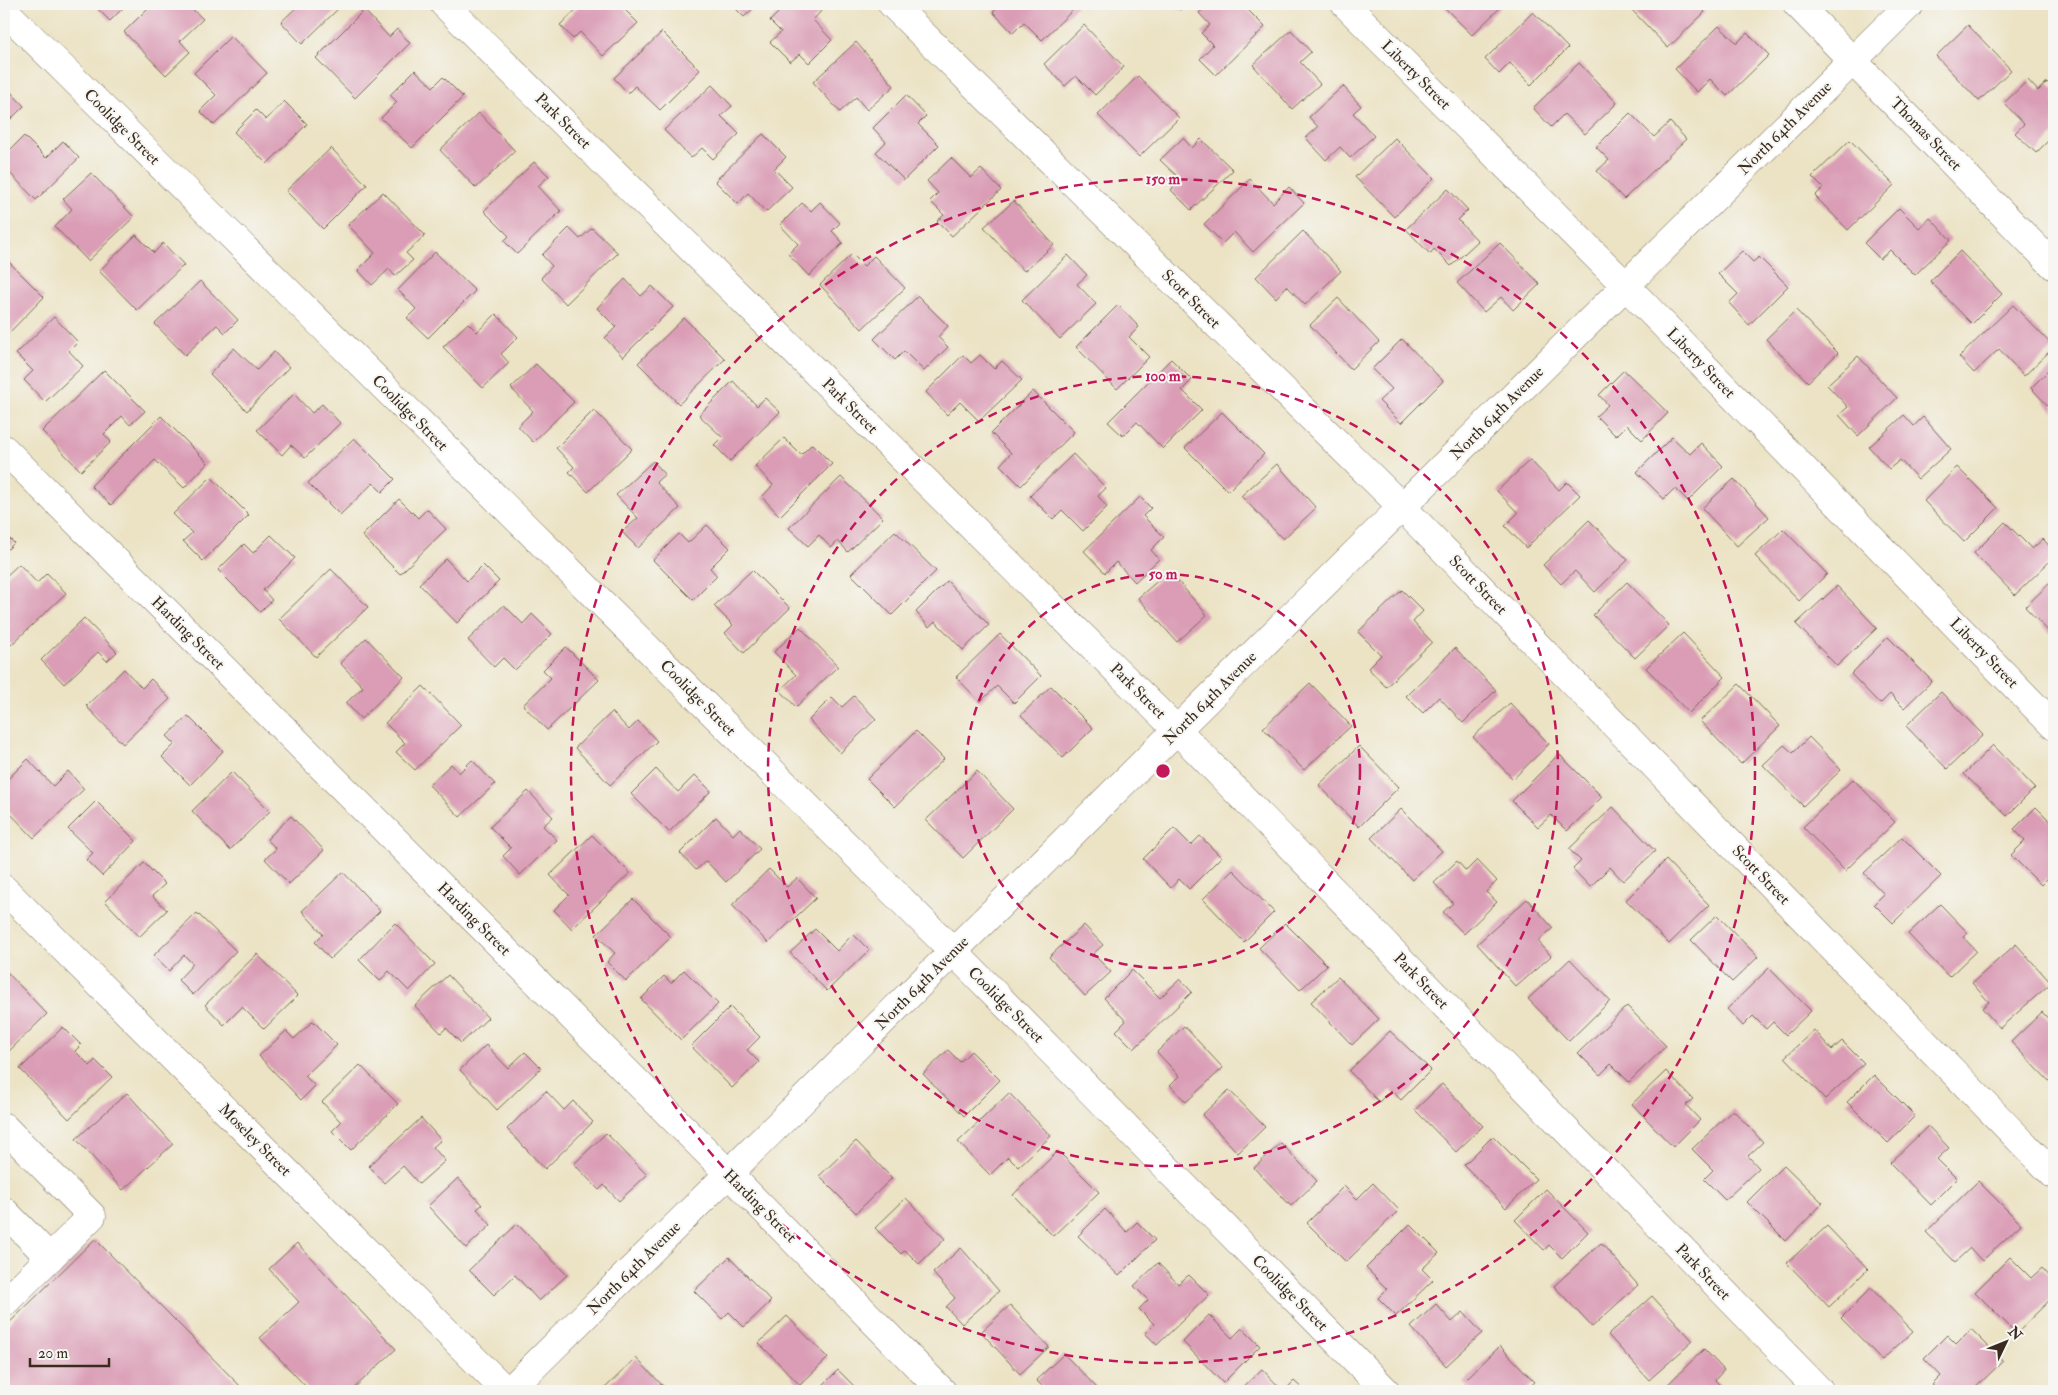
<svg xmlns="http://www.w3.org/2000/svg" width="2058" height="1395" font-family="'IM FELL Double Pica',serif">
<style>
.building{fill:#da9db5}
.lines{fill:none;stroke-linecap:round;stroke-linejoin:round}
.minor-casing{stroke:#796b58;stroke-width:29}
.minor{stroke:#fff;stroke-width:28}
.ring{fill:none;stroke:#c2185b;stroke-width:2.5;stroke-dasharray:9 6}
.labels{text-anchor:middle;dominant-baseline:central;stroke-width:4;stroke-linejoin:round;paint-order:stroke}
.street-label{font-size:16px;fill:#3b2a1e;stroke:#f6f6f2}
.centre{fill:#c2185b;stroke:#f6f6f2;stroke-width:2.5}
.ring-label{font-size:15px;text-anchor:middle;font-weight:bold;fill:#c2185b;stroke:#f6f6f2;stroke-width:4;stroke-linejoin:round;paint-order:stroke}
</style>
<rect width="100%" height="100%" fill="#f6f6f2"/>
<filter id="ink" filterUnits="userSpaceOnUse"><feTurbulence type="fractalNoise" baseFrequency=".02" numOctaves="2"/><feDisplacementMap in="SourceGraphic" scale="10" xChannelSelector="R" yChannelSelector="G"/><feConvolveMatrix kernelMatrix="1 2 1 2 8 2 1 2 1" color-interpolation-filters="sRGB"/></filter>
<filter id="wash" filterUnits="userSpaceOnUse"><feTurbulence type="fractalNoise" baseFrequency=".0096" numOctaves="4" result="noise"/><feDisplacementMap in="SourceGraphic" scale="20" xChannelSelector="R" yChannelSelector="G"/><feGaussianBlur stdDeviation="1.12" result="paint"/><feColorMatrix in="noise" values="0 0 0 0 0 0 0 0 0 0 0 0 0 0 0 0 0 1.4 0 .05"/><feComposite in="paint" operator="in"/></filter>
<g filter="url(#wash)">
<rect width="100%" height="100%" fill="#ece3c5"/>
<g id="blocks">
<path class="building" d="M93,4H127L110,21Z
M152,4H165L168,6L170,4H187L203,19L180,41L190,52L166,75L124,32Z
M300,4H343L302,44L281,22Z
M582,4H619L638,23L603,56L580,32L573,39L560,25Z
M731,4H758L744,17Z
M787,4H816L822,10L813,20L832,40L809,63L800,54L790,62L770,42L781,32L770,21Z
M1002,4H1075L1077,6L1042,40L1024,22L1013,33L993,12Z
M1174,4H1187L1180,10Z
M1209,4H1253L1247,9L1265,27L1216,75L1200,59L1213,45L1201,33L1210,25L1199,13Z
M1441,4H1504L1472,35Z
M1636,4H1697L1705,12L1668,48L1631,9Z
M364,10L389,37L397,29L410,43L355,98L316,58Z
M1533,12L1568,48L1531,85L1510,63L1499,74L1485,59Z
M1084,25L1124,67L1095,95L1076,76L1065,86L1044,64Z
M1968,25L2011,70L1979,101L1936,56Z
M1719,26L1737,43L1747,33L1769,55L1727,96L1710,79L1697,92L1675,69Z
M1291,30L1311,52L1300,62L1320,84L1292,109L1253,65Z
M662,32L700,70L660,110L635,86L628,93L614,78Z
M231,36L267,73L214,125L200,111L216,95L194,73Z
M856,42L894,86L867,110L856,97L840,112L813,82Z
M1579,63L1617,103L1585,134L1564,114L1551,127L1533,108Z
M415,70L433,87L443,77L463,97L412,148L381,118L397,102L390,95Z
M1138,76L1179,118L1139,157L1098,115Z
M2028,80L2038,91L2047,82L2054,89V135L2036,153L2015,133L2024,124L2004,103Z
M712,85L732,106L721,116L739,134L713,159L702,148L691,158L664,130Z
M5,86L24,106L4,126V88Z
M1343,86L1361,106L1353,113L1374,136L1350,158L1340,147L1326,160L1306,138L1318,127L1309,117Z
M906,95L926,116L918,124L939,145L904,180L876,152L886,142L873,128Z
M284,101L307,124L267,164L234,132L256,110L266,120Z
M479,113L515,151L476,188L440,150Z
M1630,113L1654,137L1670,122L1686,139L1624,199L1597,171L1609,160L1596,147Z
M763,134L786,157L774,169L792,187L766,212L748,193L738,204L715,181Z
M24,136L46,158L63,141L79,158L36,200L4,167V156Z
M1183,138L1192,148L1201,139L1233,170L1191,210L1171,190L1181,180L1160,160Z
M1395,138L1434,178L1394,217L1355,177Z
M1850,140L1894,185L1848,230L1815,196L1823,188L1812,177Z
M331,148L367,185L323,229L286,191Z
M951,158L971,178L981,169L1001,190L952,236L937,221L944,215L930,201L938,193L927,181Z
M534,162L549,176L538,186L561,211L517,254L504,241L509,236L484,211Z
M91,173L134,217L88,261L55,227L72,209L63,199Z
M1250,179L1273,203L1289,187L1304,203L1253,252L1234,232L1223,243L1204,224Z
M1448,189L1468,210L1458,220L1478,241L1451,266L1434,249L1430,254L1406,229Z
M383,192L425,235L406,253L413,260L395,276L389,269L372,285L358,270L375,253L348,225Z
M1014,201L1054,245L1024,271L984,227Z
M820,202L840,223L832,231L843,243L809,276L788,254L798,244L780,225L802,203L811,211Z
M1899,208L1919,228L1930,218L1951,240L1915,275L1890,250L1880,259L1864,243Z
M569,228L580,239L592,228L618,253L566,304L541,278L552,266L542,255Z
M1303,231L1341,271L1305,305L1287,286L1276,298L1256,277Z
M136,235L154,253L163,243L184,265L137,310L99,271Z
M1500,243L1540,284L1513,310L1501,297L1484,312L1457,283Z
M1742,251L1753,262L1759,257L1788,286L1749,325L1729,303L1738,294L1718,274Z
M1960,251L2002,294L1972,324L1930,281Z
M435,252L475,291L428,338L407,318L416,309L398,290Z
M852,254L864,266L874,256L905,288L862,329L820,285Z
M1068,255L1087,275L1077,284L1096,304L1060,339L1022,300Z
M6,259L44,297L4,338V261Z
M625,279L641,296L652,286L673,307L623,357L605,338L616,327L597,308Z
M200,281L238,320L225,333L217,325L185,355L155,324Z
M918,296L948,326L938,337L948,347L924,371L904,351L895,360L874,339Z
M1338,298L1379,342L1351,369L1310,325Z
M1118,305L1139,327L1129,337L1149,357L1117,389L1076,347Z
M2013,305L2054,347L2024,376L1999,349L1974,373L1959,357Z
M1796,310L1838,353L1808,382L1766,339Z
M496,314L518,337L501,354L509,363L483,388L443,347L468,323L477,332Z
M54,317L78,342L69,351L83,366L45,402L24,380L33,371L16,354Z
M684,318L725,359L679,404L638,363Z
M1402,339L1443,381L1401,423L1379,401L1392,389L1372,369Z
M234,348L257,370L274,352L289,367L247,411L210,374Z
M963,355L971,363L980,355L994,369L1002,361L1022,380L979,421L960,402L947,415L926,392Z
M1858,356L1897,398L1858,436L1839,415L1848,407L1827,385Z
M1171,359L1192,380L1182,390L1202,410L1163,449L1137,422L1123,436L1108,422Z
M536,364L574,402L533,442L518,426L533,411L511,388Z
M2054,365V412L2031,388Z
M104,370L145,411L130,425L122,416L104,434L111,442L81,471L42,431Z
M1624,370L1668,413L1642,440L1627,425L1616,436L1596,416L1608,405L1599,395Z
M733,381L757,406L765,398L780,412L730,461L714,445L722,437L699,415Z
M1033,391L1074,432L1021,486L1000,465L1011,453L991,433Z
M294,394L312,413L322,404L340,423L305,458L291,445L282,455L257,430Z
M594,410L632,449L588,492L569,472L574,467L556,448Z
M1222,412L1264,454L1228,491L1185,448Z
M1904,415L1914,426L1923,417L1951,449L1918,479L1900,460L1889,469L1869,447Z
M161,416L208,463L184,488L155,460L111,505L91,486Z
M1672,437L1690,454L1701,443L1723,466L1688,501L1675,488L1664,499L1637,472Z
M354,438L395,479L382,492L373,483L340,515L308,483Z
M784,438L801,455L812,444L832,464L780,516L762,497L773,485L755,466Z
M1073,454L1106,488L1098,496L1107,507L1083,531L1062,510L1053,519L1030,496Z
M1530,460L1559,490L1567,482L1580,495L1526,548L1505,526L1518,513L1497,491Z
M653,461L665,474L656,482L680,508L638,548L622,532L638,518L616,495Z
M1277,464L1316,508L1283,539L1241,496Z
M1957,467L1998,508L1964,542L1924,501Z
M211,477L249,515L203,561L183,541L192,533L173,514Z
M841,477L883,518L848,552L838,541L831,548L819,535L808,546L789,528Z
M1734,479L1769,517L1737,546L1702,508Z
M1140,497L1151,508L1143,516L1164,537L1151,550L1159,559L1135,582L1116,562L1105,573L1084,551Z
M399,499L418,518L427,509L446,529L400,574L362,536Z
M1589,520L1628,560L1595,592L1575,571L1561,584L1543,565Z
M2005,522L2032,549L2043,539L2054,551V557L2015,595L1974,553Z
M707,525L730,548L710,568L717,576L693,600L653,560L679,534L688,543Z
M1783,529L1827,574L1799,601L1755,556Z
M895,531L936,571L892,615L851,574Z
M4,533L14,543L4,553Z
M271,535L295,558L263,590L272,600L260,612L218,570L244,544L253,553Z
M446,559L467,581L483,565L499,581L457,623L419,584Z
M19,564L37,583L47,573L66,593L11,645L4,638V578Z
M331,569L368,607L316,657L279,619Z
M752,570L790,608L744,653L725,633L733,625L714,606Z
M1169,571L1207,615L1177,642L1138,598Z
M2054,579V637L2025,607Z
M947,581L989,625L963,650L935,621L929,627L916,612Z
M1627,582L1669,625L1635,658L1593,615Z
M1837,586L1877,628L1837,666L1796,624Z
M1402,590L1423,611L1413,622L1432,642L1386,687L1368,668L1381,655L1358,632Z
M504,605L523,624L532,614L552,634L515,670L503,658L494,667L468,640Z
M84,618L117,652L107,661L98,652L64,684L41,660Z
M800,627L838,666L796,707L780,690L796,675L774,652Z
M1683,633L1725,677L1689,713L1646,668Z
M1000,634L1041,676L1014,703L997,686L980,702L956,677Z
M1888,637L1932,681L1904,708L1890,694L1880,704L1851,674Z
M366,638L404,677L361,719L346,703L363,687L340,663Z
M566,647L599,680L547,730L523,705L551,678L543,670Z
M1455,648L1496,690L1463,723L1439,697L1423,713L1406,696Z
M124,669L142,688L151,679L170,699L123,744L86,706Z
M1310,683L1351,726L1304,770L1263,728Z
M1739,684L1780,726L1741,764L1700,721Z
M423,686L461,725L415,770L396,752L405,743L385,723Z
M1051,686L1093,728L1063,758L1021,715Z
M1941,692L1983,735L1947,769L1906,726Z
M854,696L876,719L840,753L809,720L832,697L842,707Z
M1510,703L1549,744L1513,779L1473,737Z
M612,712L629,730L638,721L657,741L610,785L575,748Z
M188,716L223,751L190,785L162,757L175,744L167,736Z
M916,731L944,759L895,807L867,779Z
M1809,737L1841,770L1803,806L1763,765L1784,745L1793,753Z
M1993,745L2035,788L2007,816L1964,774Z
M1359,746L1399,787L1359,827L1319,785Z
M1559,754L1602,797L1567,831L1551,815L1538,827L1512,801Z
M28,759L53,786L68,771L84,789L34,838L4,807V783Z
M472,760L495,784L460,817L429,785L451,764L459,773Z
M656,769L678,792L695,775L711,791L669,832L631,794Z
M977,771L1013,809L963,858L926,820Z
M232,772L270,811L230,850L192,811Z
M1853,779L1895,822L1845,871L1803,827Z
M528,791L553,817L543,826L557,840L520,875L503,856L511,848L490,827Z
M96,801L136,841L102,876L86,860L93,853L68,829Z
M1613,807L1655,851L1623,881L1610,867L1590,887L1573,869L1581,861L1569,849Z
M2036,807L2054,825V872L2041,885L2011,855L2025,841L2014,829Z
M1401,809L1442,851L1412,880L1371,838Z
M291,816L324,850L289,884L265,859L276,849L267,839Z
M716,817L733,835L740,828L760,849L726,882L706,861L696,870L680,853Z
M1174,828L1191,845L1200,836L1221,857L1189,889L1179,879L1171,888L1143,859Z
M592,835L630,873L572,929L554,910L569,895L550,875Z
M1902,837L1941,876L1893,923L1874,904L1884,894L1864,873Z
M1477,860L1497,881L1486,892L1497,902L1464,934L1443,912L1453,903L1434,883L1457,861L1466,871Z
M1666,860L1709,905L1669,944L1626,900Z
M144,863L165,884L152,896L167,910L139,937L105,901Z
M769,869L787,887L797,878L816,898L768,943L732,905Z
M1233,870L1274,912L1244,942L1203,899Z
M343,872L380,911L330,959L315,942L323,934L302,911Z
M633,899L671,937L626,981L607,962L615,953L596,935Z
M1527,899L1553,928L1538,941L1551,956L1516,987L1477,944Z
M1940,904L1968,933L1963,937L1976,951L1949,977L1908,934Z
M197,913L236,951L193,995L178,980L193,964L184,955L169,971L153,956Z
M1717,915L1758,957L1732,982L1691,940Z
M395,923L435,964L409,991L389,971L380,981L359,960Z
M1285,923L1327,965L1300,990L1259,948Z
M1084,925L1103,945L1093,954L1111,972L1085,996L1049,957Z
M815,929L837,951L853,934L869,950L827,991L790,953Z
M2016,944L2051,983L2000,1028L1982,1008L1989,1002L1972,983Z
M257,954L298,996L264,1029L242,1007L224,1025L205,1005Z
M1570,959L1610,1001L1569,1041L1528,999Z
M1769,968L1811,1011L1786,1035L1773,1022L1766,1029L1753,1016L1743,1026L1727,1009Z
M4,969L47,1014L4,1056Z
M684,970L718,1004L681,1040L641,999L664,976L671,983Z
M1132,970L1160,998L1180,979L1192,992L1134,1049L1116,1031L1126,1021L1104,998Z
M448,975L488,1018L461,1043L446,1028L441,1033L415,1006Z
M1338,977L1379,1019L1352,1045L1311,1002Z
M1627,1006L1666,1046L1629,1082L1611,1064L1600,1075L1578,1053Z
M730,1007L760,1037L747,1050L759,1062L732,1088L691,1046Z
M2042,1012L2054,1025L2053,1085L2011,1042Z
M313,1021L337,1045L305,1076L315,1086L301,1100L259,1056L286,1031L294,1039Z
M1184,1026L1223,1068L1186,1102L1170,1085L1179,1076L1157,1052Z
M63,1027L81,1045L75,1051L90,1066L95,1060L112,1077L69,1119L20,1069Z
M1814,1030L1832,1050L1842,1041L1864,1063L1825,1099L1785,1057Z
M1390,1031L1431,1070L1401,1100L1391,1090L1379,1102L1349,1071Z
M486,1045L508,1068L525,1052L541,1068L497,1110L460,1070Z
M948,1050L960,1062L971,1051L1000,1080L964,1116L923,1074Z
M360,1065L398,1104L351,1150L332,1131L341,1122L322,1102Z
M1666,1071L1693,1099L1686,1105L1700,1120L1673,1147L1632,1104Z
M1874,1075L1915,1116L1888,1143L1847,1102Z
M1442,1084L1483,1126L1456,1152L1415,1110Z
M1229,1090L1265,1127L1238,1153L1202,1115Z
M546,1091L564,1110L573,1101L593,1122L545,1169L507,1129Z
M127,1093L173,1144L123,1190L76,1139Z
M1009,1093L1051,1136L1018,1167L1008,1157L990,1175L958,1142Z
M1733,1110L1763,1142L1748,1156L1759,1168L1725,1200L1704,1179L1713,1170L1692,1149Z
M421,1118L441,1140L433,1147L445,1161L419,1184L403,1166L384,1183L369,1166Z
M1928,1126L1949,1148L1937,1159L1957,1179L1931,1205L1890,1163Z
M606,1133L647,1175L619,1201L604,1185L599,1190L574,1164Z
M1493,1136L1536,1179L1506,1208L1464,1165Z
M856,1141L892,1178L856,1213L819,1176Z
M1281,1143L1317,1181L1291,1206L1254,1168Z
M1058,1151L1099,1192L1053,1236L1013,1195Z
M1784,1165L1823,1203L1786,1241L1747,1202Z
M458,1178L482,1205L477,1209L491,1225L466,1248L428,1206Z
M1978,1181L2021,1224L1982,1261L1970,1248L1955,1262L1926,1232Z
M1373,1183L1399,1210L1346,1262L1307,1223L1344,1186L1357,1199Z
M1546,1189L1588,1232L1562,1258L1549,1245L1544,1250L1515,1220Z
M906,1198L945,1239L919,1264L905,1250L901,1254L875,1228Z
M1105,1209L1127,1232L1137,1222L1155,1240L1119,1276L1078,1236Z
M517,1224L567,1275L539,1301L515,1275L494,1295L469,1270Z
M1410,1224L1439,1253L1422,1269L1433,1280L1396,1316L1378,1298L1387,1289L1366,1268Z
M1827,1226L1868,1269L1829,1307L1787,1263Z
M95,1239L245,1391H4V1328Z
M297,1243L396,1349L351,1391H310L260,1338L299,1302L269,1269Z
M1601,1243L1638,1285L1592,1327L1554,1286Z
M961,1248L999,1291L962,1324L946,1307L955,1298L933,1273Z
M729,1257L771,1301L744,1327L729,1312L722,1319L694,1291Z
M2010,1257L2031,1278L2042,1268L2054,1281V1296L2016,1333L1975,1292Z
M1158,1263L1178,1284L1189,1275L1209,1295L1157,1345L1145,1333L1154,1324L1139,1309L1148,1300L1134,1286Z
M1871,1288L1913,1331L1882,1360L1841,1318Z
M1652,1296L1693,1341L1649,1380L1608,1335Z
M1436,1304L1452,1322L1463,1312L1482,1333L1446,1366L1411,1327Z
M1010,1305L1049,1347L1020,1374L981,1332Z
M1209,1315L1232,1338L1242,1328L1260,1346L1223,1383L1183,1342Z
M787,1316L828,1358L800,1385L759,1343Z
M1971,1329L2003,1361L1972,1391H1939L1932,1385L1941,1376L1924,1358L1947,1335L1956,1344Z
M1500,1346L1535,1382L1525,1391H1472L1463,1382Z
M1704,1349L1724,1370L1715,1380L1726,1391H1661Z
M1064,1354L1100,1391H1047L1036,1380Z
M636,1358L668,1391H602Z
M1262,1369L1283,1391H1239Z
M838,1370L859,1391H817Z
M1294,1381L1305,1391H1284Z"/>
</g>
</g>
<g filter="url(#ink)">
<use href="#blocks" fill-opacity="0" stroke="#796b58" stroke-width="1"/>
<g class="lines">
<defs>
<path id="minor" d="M444,4L1177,730L1820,1391
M892,4L1402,507L2054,1175
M1345,4L1626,286L2054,726
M1797,4L2054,266
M4,10L953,951L1386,1391
M4,449L729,1174L942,1391
M4,889L506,1391
M4,1127L92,1216L4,1303
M4,1211L50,1258
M509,1391L1910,4"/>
</defs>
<use href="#minor" class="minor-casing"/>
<use href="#minor" class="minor"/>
</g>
</g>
<g class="ring">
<circle cx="1163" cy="771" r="197"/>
<circle cx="1163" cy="771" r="395"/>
<circle cx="1163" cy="771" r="592"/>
</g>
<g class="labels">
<g class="street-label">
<text transform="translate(1416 75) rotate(45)">Liberty Street</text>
<text transform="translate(563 121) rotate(45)">Park Street</text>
<text transform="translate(122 127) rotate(45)">Coolidge Street</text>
<text transform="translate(1785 128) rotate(-45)">North 64th Avenue</text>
<text transform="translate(1926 134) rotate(46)">Thomas Street</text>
<text transform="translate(1191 299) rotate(45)">Scott Street</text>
<text transform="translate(1701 363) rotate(46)">Liberty Street</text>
<text transform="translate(850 406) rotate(45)">Park Street</text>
<text transform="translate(410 413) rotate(45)">Coolidge Street</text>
<text transform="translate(1497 413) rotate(-45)">North 64th Avenue</text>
<text transform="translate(1478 585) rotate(46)">Scott Street</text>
<text transform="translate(188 633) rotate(45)">Harding Street</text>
<text transform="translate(1984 653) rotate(46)">Liberty Street</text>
<text transform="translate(1138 691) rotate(45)">Park Street</text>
<text transform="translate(698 698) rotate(45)">Coolidge Street</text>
<text transform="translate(1210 698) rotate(-45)">North 64th Avenue</text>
<text transform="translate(1761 875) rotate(46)">Scott Street</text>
<text transform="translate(474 919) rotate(45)">Harding Street</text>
<text transform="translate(1421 981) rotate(46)">Park Street</text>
<text transform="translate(922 983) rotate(-45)">North 64th Avenue</text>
<text transform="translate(1006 1005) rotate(45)">Coolidge Street</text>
<text transform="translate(255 1140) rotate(45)">Moseley Street</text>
<text transform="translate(760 1206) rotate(45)">Harding Street</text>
<text transform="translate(634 1268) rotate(-45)">North 64th Avenue</text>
<text transform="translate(1703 1272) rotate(46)">Park Street</text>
<text transform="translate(1290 1293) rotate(45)">Coolidge Street</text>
</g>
</g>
<circle cx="1163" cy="771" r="8" class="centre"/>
<g class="ring-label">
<text x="1163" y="184">150 m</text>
<text x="1163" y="381">100 m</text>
<text x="1163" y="579">50 m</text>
</g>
<rect width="2058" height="1395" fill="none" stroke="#f6f6f2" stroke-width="20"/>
<g transform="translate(2006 1342) rotate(47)" stroke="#f6f6f2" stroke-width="4" paint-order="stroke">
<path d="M0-4L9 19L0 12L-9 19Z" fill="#3b2a1e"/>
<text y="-8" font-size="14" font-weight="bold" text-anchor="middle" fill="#3b2a1e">N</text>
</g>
<path d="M30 1358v8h79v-8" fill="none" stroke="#3b2a1e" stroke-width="2.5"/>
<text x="38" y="1358" font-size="15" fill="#3b2a1e" stroke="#f6f6f2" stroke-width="4" paint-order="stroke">20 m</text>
</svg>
